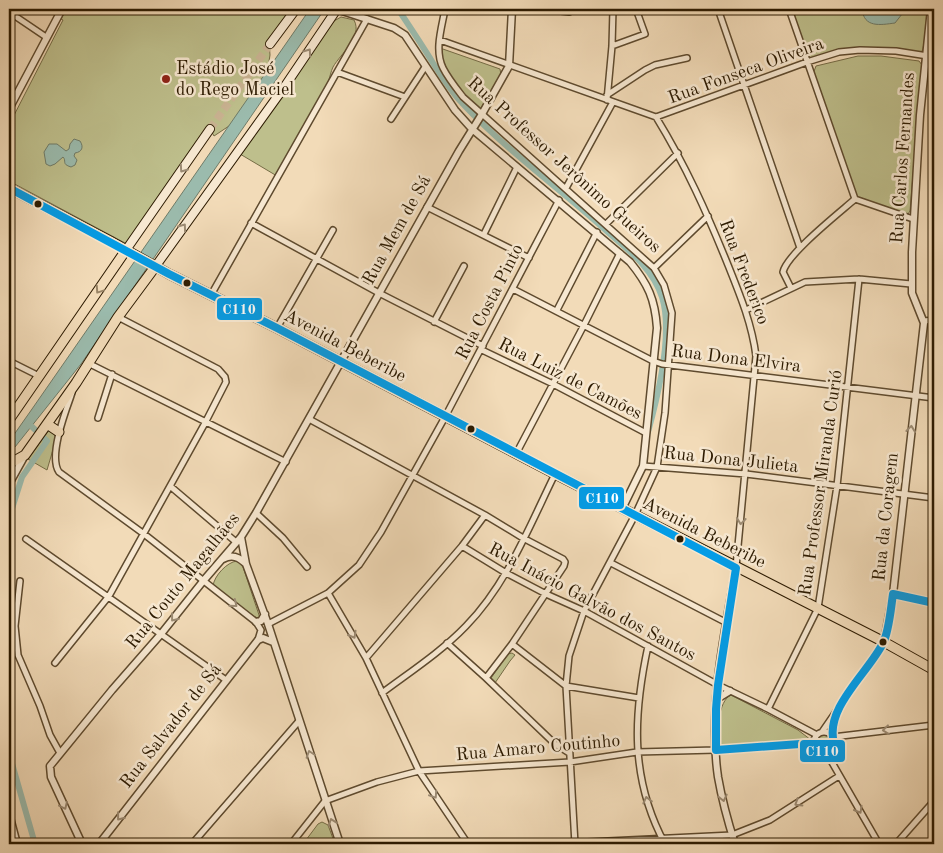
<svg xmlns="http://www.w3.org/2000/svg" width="943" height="853" font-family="'Old Standard TT',serif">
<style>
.green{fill:#bebf8c;stroke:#756c46}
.water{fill:#9bbbad;stroke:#6f7b68}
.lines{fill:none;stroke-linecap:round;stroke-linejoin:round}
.stream{stroke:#6f7b68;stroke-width:2}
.canal{stroke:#9bbbad;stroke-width:6}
.secondary-tunnel{stroke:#cab493;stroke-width:8;stroke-dasharray:8 4;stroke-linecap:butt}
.minor-casing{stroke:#5e4a2e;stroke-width:8}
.tertiary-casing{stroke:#5e4a2e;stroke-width:9}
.secondary-casing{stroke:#2c1a00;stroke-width:10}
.primary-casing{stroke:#2c1a00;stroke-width:11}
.minor{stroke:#f7e8d1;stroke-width:5}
.tertiary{stroke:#f7e8d1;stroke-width:6}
.secondary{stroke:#f7e8d1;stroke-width:8}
.primary{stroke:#f2dbb8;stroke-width:9}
.bus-1-casing{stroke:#f7e8d1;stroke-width:11}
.bus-1{stroke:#049ce6;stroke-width:8}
.oneway{stroke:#9c8b73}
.oneway2{stroke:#998465}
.poi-dot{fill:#8f2418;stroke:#f7e8d1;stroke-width:2}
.bus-dot{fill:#2c1a00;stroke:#f7e8d1;stroke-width:2}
.labels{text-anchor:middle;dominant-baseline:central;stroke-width:5;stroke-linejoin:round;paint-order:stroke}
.poi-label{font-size:18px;fill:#2c1a00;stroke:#f7e8d1;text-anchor:start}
.street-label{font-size:18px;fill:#2c1a00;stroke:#f7e8d1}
.line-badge{stroke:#f7e8d1;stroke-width:2}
.badge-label{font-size:14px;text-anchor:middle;font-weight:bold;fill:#fff}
</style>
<rect width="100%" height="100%" fill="#f2dbb8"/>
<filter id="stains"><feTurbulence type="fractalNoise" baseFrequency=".004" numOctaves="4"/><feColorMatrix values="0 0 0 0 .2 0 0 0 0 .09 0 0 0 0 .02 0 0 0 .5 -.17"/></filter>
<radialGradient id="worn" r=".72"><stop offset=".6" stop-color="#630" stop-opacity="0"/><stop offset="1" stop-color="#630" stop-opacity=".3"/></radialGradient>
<path class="green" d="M66,9H291L269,41L270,55L267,74L240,114L229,126L214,136L209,127L127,244L9,181V125L63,20L61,19Z
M791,9H929L923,49L921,53L874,49L811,58L808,56Z
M341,17L354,20C363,37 341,53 333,67C331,71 330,77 328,82L277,176L240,154L334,21Z
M440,48L500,69L501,75L481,108L479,109C461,94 444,72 440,48Z
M858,56H881L919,61L922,65L910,211L908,214H903L858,197L856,195L813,74L816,66Z
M49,430L57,436L47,470L28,459Z
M237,561L242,564L260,618L258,619L213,586C214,576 227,562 237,561Z
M512,653L515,655L510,661L495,683L491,678L508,654Z
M731,695L798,730L811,740L721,746C716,733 718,701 731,695Z
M814 742a10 10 0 1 1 20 0a10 10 0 1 1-20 0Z
M322,822L328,825L335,844H303L318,824Z"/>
<path class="water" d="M310,9L322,13L81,364L15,447L9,452V440L13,436L32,409Z
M862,9C872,9 878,15 888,14L893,9H906L895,23C880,25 864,28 862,9Z
M74,139L80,141C84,147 82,152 75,153L74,156L77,160L75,165L71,167C61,164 67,161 63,157L55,164L50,166L46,164L44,152L49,144H57L66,151L69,149L70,144Z"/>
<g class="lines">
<path class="stream" d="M315,10L316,9"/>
<path class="canal" d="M398,9C410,27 422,45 433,63C442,77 451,92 462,103C504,148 555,185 601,226C624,247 652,266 662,297C673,332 658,396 648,432
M9,518L22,477L47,441L28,423
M9,753L35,844"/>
<path class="secondary-tunnel" d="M210,129L270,44"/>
<defs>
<path id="minor" d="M445,9C442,27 434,50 443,68C448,78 456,88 463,97L654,268L664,285L672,313L665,413L657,467L635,515L584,611L569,656L566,686L575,844
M544,9L569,12
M718,9L800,248
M789,9L855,199
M9,12L46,37
M440,40L656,117
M612,46L645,34L636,9
M337,72L405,97
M607,95L645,70L655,65L687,58
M607,100L612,46L613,9
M656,117C686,166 707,213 728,265C740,295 752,324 756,356L736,567
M656,117L807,62L839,52L860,50L896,51L934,57
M391,119L425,67
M566,188L613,102
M855,199L913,219
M427,207L529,258
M251,223L379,293L483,346
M606,224L678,153
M484,234L517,167
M654,268L708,216
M791,288L783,272C787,254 839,213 855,199
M513,289L653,361L662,364L934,398
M211,295L367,19
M557,310L597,232
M746,310L805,282L859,279L911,284
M924,321L934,320
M434,322L464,266
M277,328L333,230
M482,350L553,384L646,433
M9,361L39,376
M88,363L286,462
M72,393C66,410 48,456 59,472L144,534L256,622L261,630L258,640
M98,418L112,374
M309,419L485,515L523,538L563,559L565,562L564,566L512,644L486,678
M516,454L584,325L620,253
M643,466L746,474L934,498
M170,486L236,542
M256,513L283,538L307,567
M26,539L226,680
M462,546L506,573L546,594L584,611L718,685L768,709L817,735
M611,563L727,623
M20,581L15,626L18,655L40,706L50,735L60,753
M328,593L366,658L419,771L468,844
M893,594L934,603
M268,624L328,593L359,565L381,532L445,417L559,200
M447,643L486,678L555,744L569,753
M512,644L566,686L639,698
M648,646C633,716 630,779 665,844
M366,658L462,546L485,515
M55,663L109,596L205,423L226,382L225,377L218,369L118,317
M382,693C410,672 441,652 466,626C507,584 529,527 555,474
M768,709L818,608L837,486L859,279
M814 742a10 10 0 1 1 20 0a10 10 0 1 1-20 0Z
M822,732L884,642
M832,736L836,716
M833,737L934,725
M826,752L879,844
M192,844L299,721
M291,844L325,801L377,782L419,771L570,762L637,752L716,750L814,743
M546,844L732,835L770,820L839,776
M896,844L934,801"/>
<path id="tertiary" d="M336,9L394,28L405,35L455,110L472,129L630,262C648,284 655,299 657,328L643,466L622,509
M9,109L62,9
M9,484L24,457
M241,537L246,564L268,624L340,844
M223,559C232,554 239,557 246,564
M256,622L261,621L265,614
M884,642L893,594L924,323L912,293V252L920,115L931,9
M717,699L730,691
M9,814L17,844
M82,844L51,777L50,766L112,690L161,634L204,580L241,537L256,513L459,151L482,114L509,66L512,9
M99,844L258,640L263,638L273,642
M735,844C728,822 722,800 718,777C708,708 724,636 736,568"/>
<path id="secondary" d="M270,44L296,9
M126,250L210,129
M155,267L285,86L337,9"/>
<path id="primary" d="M9,188L110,241L169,274L277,328L555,474L884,642L934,670
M9,420L126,250
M47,424L59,432
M9,464L25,455L76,383L118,317L155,267"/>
</defs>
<use href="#minor" class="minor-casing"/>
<use href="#tertiary" class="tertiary-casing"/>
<use href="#secondary" class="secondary-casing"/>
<use href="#primary" class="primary-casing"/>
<use href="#minor" class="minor"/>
<use href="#tertiary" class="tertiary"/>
<use href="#secondary" class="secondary"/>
<use href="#primary" class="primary"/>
<defs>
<path id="bus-1" d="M9,188L169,274L277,328L736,568L718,685L716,709V750L814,743L820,751H829L834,743C824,708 869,672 883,643C889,632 891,607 893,594L934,603"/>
</defs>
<use href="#bus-1" class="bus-1-casing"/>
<use href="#bus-1" class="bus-1"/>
</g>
<defs><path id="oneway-chevron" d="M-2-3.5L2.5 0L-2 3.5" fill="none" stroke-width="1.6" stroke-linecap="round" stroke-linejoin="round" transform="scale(1.25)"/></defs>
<g class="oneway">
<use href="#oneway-chevron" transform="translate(308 52) rotate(-55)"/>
<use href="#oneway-chevron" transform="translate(183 169) rotate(125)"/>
<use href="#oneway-chevron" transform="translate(183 227) rotate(-54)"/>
<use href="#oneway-chevron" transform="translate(911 429) rotate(-84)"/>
<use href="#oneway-chevron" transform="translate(741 521) rotate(96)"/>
<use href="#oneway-chevron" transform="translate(234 604) rotate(39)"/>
<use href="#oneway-chevron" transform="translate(174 618) rotate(128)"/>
<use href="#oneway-chevron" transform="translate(353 635) rotate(60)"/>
<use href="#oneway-chevron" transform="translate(886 730) rotate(173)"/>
<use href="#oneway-chevron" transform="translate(310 754) rotate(-108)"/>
<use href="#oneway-chevron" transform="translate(434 795) rotate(56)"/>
<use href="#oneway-chevron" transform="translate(723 798) rotate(77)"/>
<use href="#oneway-chevron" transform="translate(647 800) rotate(-104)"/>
<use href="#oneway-chevron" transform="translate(798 803) rotate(148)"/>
<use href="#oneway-chevron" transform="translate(64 806) rotate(65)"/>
<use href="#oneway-chevron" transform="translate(859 810) rotate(60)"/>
<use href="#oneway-chevron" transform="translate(120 817) rotate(128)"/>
<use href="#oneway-chevron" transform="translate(332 822) rotate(-109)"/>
</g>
<use class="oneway2" href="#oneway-chevron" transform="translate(99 290) rotate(124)"/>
<circle class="poi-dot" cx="166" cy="79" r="5"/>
<g class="bus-dot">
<circle cx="38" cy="204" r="4.5"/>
<circle cx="187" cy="283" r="4.5"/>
<circle cx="471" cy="429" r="4.5"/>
<circle cx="680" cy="539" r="4.5"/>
<circle cx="883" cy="642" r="4.5"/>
</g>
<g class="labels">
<g class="poi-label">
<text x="176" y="69">Estádio José<tspan x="176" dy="21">do Rego Maciel</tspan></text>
</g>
<g class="street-label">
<text transform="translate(746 71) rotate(-20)">Rua Fonseca Oliveira</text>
<text transform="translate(903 158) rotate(-86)">Rua Carlos Fernandes</text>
<text transform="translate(564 165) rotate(42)">Rua Professor Jerônimo Gueiros</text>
<text transform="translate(397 230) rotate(-61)">Rua Mem de Sá</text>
<text transform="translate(744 272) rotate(69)">Rua Frederico</text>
<text transform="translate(490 302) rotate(-63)">Rua Costa Pinto</text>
<text transform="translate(345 346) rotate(28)">Avenida Beberibe</text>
<text transform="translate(736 359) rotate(7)">Rua Dona Elvira</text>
<text transform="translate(570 379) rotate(27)">Rua Luiz de Camões</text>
<text transform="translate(731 460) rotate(6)">Rua Dona Julieta</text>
<text transform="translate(821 483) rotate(-82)">Rua Professor Miranda Curió</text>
<text transform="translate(886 517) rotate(-84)">Rua da Coragem</text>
<text transform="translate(704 533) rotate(27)">Avenida Beberibe</text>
<text transform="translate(183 581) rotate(-51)">Rua Couto Magalhães</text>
<text transform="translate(592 602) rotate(28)">Rua Inácio Galvão dos Santos</text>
<text transform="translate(171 726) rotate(-52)">Rua Salvador de Sá</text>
<text transform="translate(538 748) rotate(-5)">Rua Amaro Coutinho</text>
</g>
</g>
<g class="line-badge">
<rect x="216" y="297" width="47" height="24" rx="5" fill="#049ce6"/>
<rect x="578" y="486" width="47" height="24" rx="5" fill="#049ce6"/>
<rect x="799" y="739" width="47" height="24" rx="5" fill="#049ce6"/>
</g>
<g class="badge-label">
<text x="239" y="314">C110</text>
<text x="602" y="503">C110</text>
<text x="822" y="756">C110</text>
</g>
<rect width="943" height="853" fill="none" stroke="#f2dbb8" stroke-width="30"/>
<rect x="10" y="10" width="923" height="833" fill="none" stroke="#2c1a00" stroke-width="2.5"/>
<rect x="15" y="15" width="913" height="823" fill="none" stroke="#2c1a00"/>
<rect width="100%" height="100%" filter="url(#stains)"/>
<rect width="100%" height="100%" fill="url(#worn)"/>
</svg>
